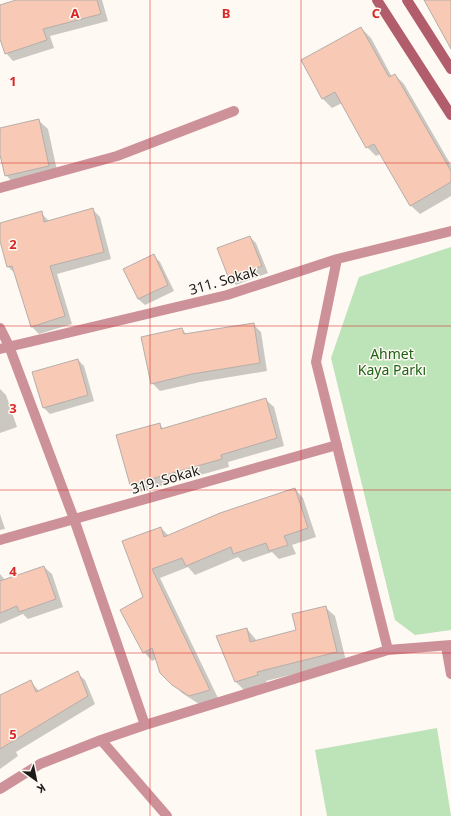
<svg xmlns="http://www.w3.org/2000/svg" width="451" height="816" font-family="'Noto Sans',sans-serif">
<style>
.green{fill:#bde3b8}
.shadow{fill:#0003}
.building{fill:#f8c9b4;stroke:#b6aeab}
.lines{fill:none;stroke-linecap:round;stroke-linejoin:round}
.minor{stroke:#cd9199;stroke-width:10}
.secondary{stroke:#b15d6c;stroke-width:10}
.grid{fill:none;stroke:#d62828;stroke-width:1;stroke-opacity:0.55}
.labels{text-anchor:middle;dominant-baseline:central;stroke-width:3;stroke-linejoin:round;paint-order:stroke}
.street-label{font-size:14px;fill:#1d1b19;stroke:#fef9f2}
.park-label{font-size:14px;fill:#1d6416;stroke:#fef9f2}
.grid-label{font-size:13px;text-anchor:middle;font-weight:bold;fill:#d62828;stroke:#fef9f2;stroke-width:3;stroke-linejoin:round;paint-order:stroke}
</style>
<rect width="100%" height="100%" fill="#fef9f2"/>
<path class="green" d="M451,247V630L415,635L395,620L331,358L359,277Z
M437,728L451,816H327L315,750Z"/>
<path class="shadow" d="M19,0H102L108,21L50,36L54,48L13,61L6,53L0,38V6Z
M361,28L371,38L392,77L395,75L404,84L451,165V196L420,214L410,205L380,154L376,156L367,147L342,103L332,108L323,99L303,60Z
M38,120L48,129L58,175L15,185L6,175L0,151V129Z
M92,209L100,217L111,259L57,274L72,324L39,334L31,326L16,274L8,267L0,237V224L41,213L49,221Z
M250,237L256,243L268,273L236,285L229,278Z
M154,256L160,262L174,291L145,305L138,299Z
M253,324L261,332L267,371L200,382L160,391L152,383L182,329L187,335Z
M78,360L84,366L94,401L50,414L44,408Z
M0,389L6,395L17,427L0,433Z
M266,400L274,407L284,446L228,462L229,467L139,492L131,485L159,424L164,429Z
M295,489L303,498L316,537L292,545L296,554L279,559L272,552L243,562L238,557L195,575L188,567L160,578L218,698L199,704L182,693L161,672L156,659L152,661L144,652V598L161,528L169,536Z
M0,514L5,529L0,530Z
M44,567L52,574L63,607L28,619L23,614L0,624V574L5,580Z
M325,607L335,616L346,661L266,681L267,684L245,691L236,682L247,629L257,641L297,631Z
M77,673L85,680L95,704L16,752L18,756L0,769V696L30,681L39,691Z"/>
<path class="building" d="M16,0H97L101,14L43,29L47,40L5,54L0,39V5Z
M424,0H451V49Z
M361,27L389,77L395,74L451,171V182L410,206L374,144L366,148L335,92L322,99L301,60Z
M39,119L49,166L5,176L0,155V128Z
M93,208L104,252L50,266L65,316L31,327L12,266L7,267L0,241V223L42,211L44,222Z
M250,236L262,266L229,279L217,248Z
M154,254L168,285L138,299L123,269Z
M254,323L260,363L192,374L151,384L141,337L182,328L184,334Z
M78,359L88,395L43,408L32,372Z
M266,398L277,438L221,455L222,459L130,485L116,435L160,423L161,429Z
M295,488L308,528L284,536L288,545L269,551L266,543L233,554L231,547L186,566L182,558L152,569L210,690L189,696L172,685L160,673L152,648L143,653L120,610L143,597L122,541L161,527L164,537L220,513Z
M44,566L56,599L19,612L17,606L0,613V581Z
M326,606L337,652L257,672L258,675L235,682L216,636L247,628L250,642L296,630L292,614Z
M78,671L88,696L0,749V695L31,680L36,692Z"/>
<g class="lines">
<path class="minor" d="M0,188L117,156L234,111
M337,259L316,362L388,650
M0,328L9,346L74,519L145,725
M0,349L227,295L337,259L451,231
M0,540L337,445
M446,646L451,674
M101,740L167,816
M0,789L40,764L101,740L145,725L388,650L451,645"/>
<path class="secondary" d="M377,0L451,115
M407,0L451,69"/>
</g>
<path class="grid" d="M150,0V816M301,0V816M0,163H451M0,326H451M0,490H451M0,653H451"/>
<g class="labels">
<g class="street-label">
<text transform="translate(223 280) rotate(-16)">311. Sokak</text>
<text transform="translate(165 479) rotate(-16)">319. Sokak</text>
</g>
<g class="park-label">
<text x="392" y="353">Ahmet<tspan x="392" dy="16">Kaya Parkı</tspan></text>
</g>
</g>
<g class="grid-label">
<text x="75" y="18">A</text>
<text x="226" y="18">B</text>
<text x="376" y="18">C</text>
<text x="13" y="86">1</text>
<text x="13" y="249">2</text>
<text x="13" y="413">3</text>
<text x="13" y="576">4</text>
<text x="13" y="739">5</text>
</g>
<g transform="translate(36 780) rotate(147)" stroke="#fef9f2" stroke-width="3" paint-order="stroke">
<path d="M0-3L7 15L0 10L-7 15Z" fill="#1d1b19"/>
<text y="-6" font-size="11" font-weight="bold" text-anchor="middle" fill="#1d1b19">K</text>
</g>
</svg>
